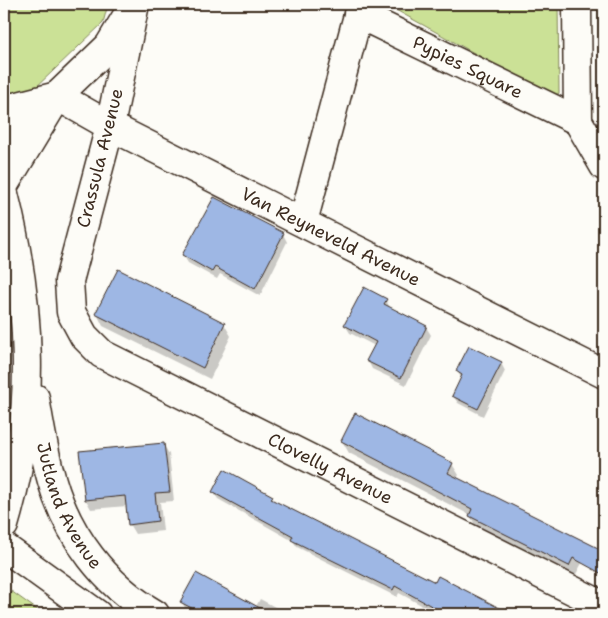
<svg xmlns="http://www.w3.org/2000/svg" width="608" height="618" font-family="'Shantell Sans',sans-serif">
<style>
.green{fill:#cbe196;stroke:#83865a}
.shadow{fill:#0003}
.building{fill:#9eb7e4;stroke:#3b2a1e}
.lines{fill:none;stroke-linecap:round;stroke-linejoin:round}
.minor-casing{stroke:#3b2a1e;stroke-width:31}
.major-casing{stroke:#3b2a1e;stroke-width:31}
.minor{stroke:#fdfcf7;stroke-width:28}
.major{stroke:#fdfcf7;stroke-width:28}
.labels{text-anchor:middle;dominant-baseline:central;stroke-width:4;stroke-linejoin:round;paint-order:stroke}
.street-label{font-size:18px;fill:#3b2a1e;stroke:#fdfcf7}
</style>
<rect width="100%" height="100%" fill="#fdfcf7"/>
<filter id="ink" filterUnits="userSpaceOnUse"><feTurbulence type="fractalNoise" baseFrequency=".02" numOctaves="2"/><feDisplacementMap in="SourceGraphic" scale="10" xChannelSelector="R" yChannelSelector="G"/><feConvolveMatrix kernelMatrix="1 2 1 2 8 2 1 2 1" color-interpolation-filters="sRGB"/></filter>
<g filter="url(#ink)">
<path class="green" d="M4,4H108L103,23L31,92L4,97Z
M385,4H558L559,93L554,97Z
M11,591L43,614H4Z"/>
<path class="shadow" d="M283,234L287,242L260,296L220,274L217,279L188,263L183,255Z
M386,300L390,308L426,327L431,335L406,385L372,369L368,361L375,346L350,333L345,325Z
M97,314L224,324L231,336L210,379L103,326Z
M501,363L505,371L483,416L458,403L453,396L462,379L457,371Z
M342,441L452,464L459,475L457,478L588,552L575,576L476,527L470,515L349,453Z
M163,444L169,454L174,501L160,502L163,531L135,534L129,524L127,506L91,509L86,500Z
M213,492L272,497L275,503L436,584L439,577L508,614H438L399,593L397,597L297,547L293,541L218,499Z
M260,599L288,614H252Z
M182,602L239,604L234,614H194L186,610Z"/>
<path class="building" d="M214,197L284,233L255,289L215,267L212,272L182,255Z
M118,269L225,323L203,368L95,314Z
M364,287L387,299L384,304L427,326L401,378L366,361L376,342L344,325Z
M469,346L502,362L478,409L452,396L462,375L456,371Z
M355,413L453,463L448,473L604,551V575L573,558L569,566L469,516L472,509L341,441Z
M164,443L170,492L155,493L158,521L128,525L125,496L85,500L79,451Z
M224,469L273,496L271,499L435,582L438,576L511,614H446L395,586L393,590L291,540L293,536L212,492Z
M196,573L271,614H203L180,602Z"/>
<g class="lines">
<defs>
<g id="minor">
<path id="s1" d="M135,4L110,126L69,281L71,312L84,336L102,354L604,606"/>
<path d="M577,4L578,121L604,166"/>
<path id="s2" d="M358,14L578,121"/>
<path id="s3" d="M57,96L110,126L604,374"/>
<path d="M4,135L57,96L109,46L127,16"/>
<path d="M4,185L53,104"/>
<path d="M303,222L361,4"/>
</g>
<g id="major">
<path d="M4,107H14L57,96"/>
<path d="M4,194C32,306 37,414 4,525"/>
<path id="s4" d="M35,398C40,426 44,454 52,481C68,536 105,585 155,614"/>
<path d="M4,547L97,614"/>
</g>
</defs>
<use href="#minor" class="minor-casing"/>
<use href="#major" class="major-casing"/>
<use href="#minor" class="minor"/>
<use href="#major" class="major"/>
</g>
</g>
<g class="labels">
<g class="street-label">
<text stroke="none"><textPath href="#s2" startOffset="122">Pypies Square</textPath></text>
<text transform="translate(100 158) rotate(-76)">Crassula Avenue</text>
<text stroke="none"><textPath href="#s3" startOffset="308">Van Reyneveld Avenue</textPath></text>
<text stroke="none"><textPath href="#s1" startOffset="624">Clovelly Avenue</textPath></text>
<text stroke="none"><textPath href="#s4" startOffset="114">Jutland Avenue</textPath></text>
</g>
</g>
<rect width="608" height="618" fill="none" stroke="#fdfcf7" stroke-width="20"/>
<rect x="10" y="10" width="588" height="598" fill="none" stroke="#3b2a1e" stroke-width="2" filter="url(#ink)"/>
</svg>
